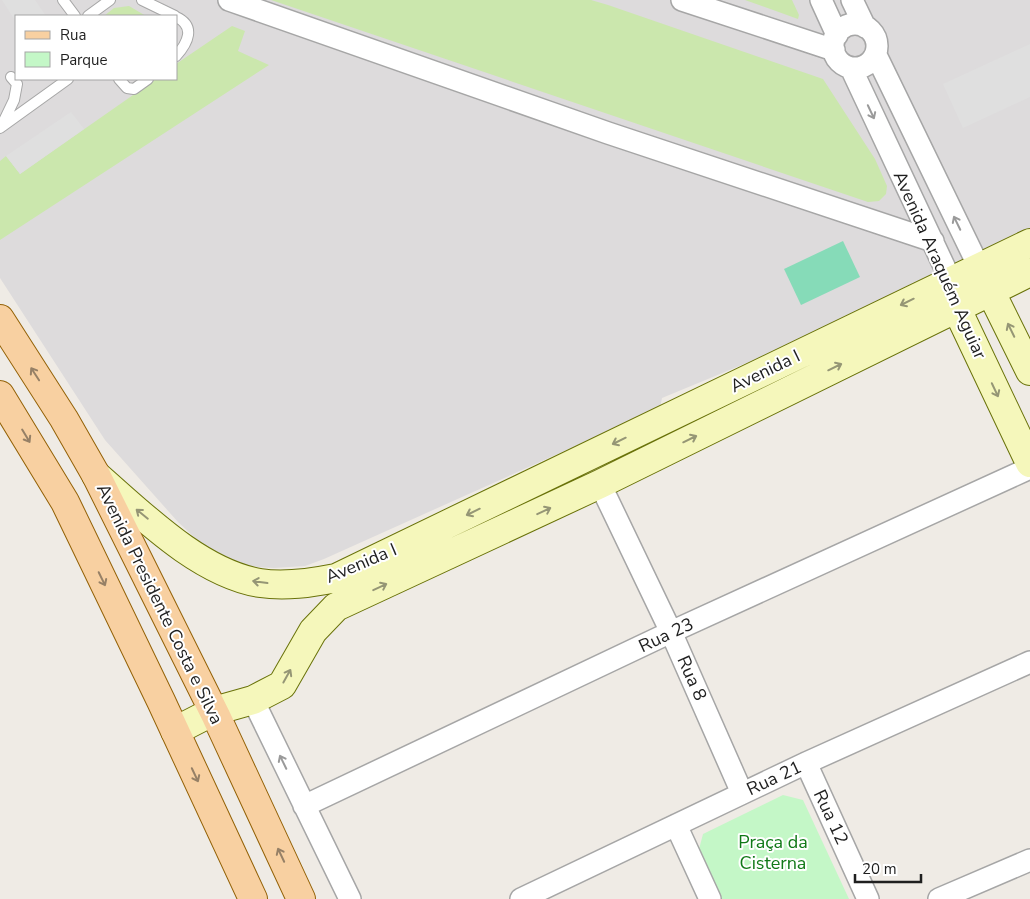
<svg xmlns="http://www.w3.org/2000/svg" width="1030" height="899" font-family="'Nunito Sans',sans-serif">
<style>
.residential{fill:#dddbdc;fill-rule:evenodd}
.grass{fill:#cbe7ad}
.park{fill:#c4f7c7}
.pitch{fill:#86dbb8}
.parking{fill:#dfdfdf}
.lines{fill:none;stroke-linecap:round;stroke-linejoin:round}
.lane-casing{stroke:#a6a6a6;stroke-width:12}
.street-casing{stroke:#a6a6a6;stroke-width:24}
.secondary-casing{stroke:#697209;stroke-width:30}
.primary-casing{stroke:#936106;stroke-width:30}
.lane{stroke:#fff;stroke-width:10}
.street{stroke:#fff;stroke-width:21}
.secondary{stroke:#f5f7bb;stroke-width:28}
.primary{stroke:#f8d0a1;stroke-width:28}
.oneway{stroke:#9a9a9a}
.oneway2{stroke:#959675}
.oneway3{stroke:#968066}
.labels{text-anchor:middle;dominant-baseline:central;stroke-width:4;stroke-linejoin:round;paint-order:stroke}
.street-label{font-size:18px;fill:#1f1f1f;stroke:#fff}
.park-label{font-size:18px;fill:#107917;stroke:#fff}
</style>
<rect width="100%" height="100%" fill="#efebe5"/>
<path class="residential" d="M0,0H1030V246L662,398L660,408L324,559L305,566L274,568L243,566L211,553L178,522L105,440L0,278ZM16,16H176V79H16Z"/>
<path class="grass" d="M271,0H591L608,5L823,79L875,159L887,186L886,194L879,201L868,202Z
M745,0H792L799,15L798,19Z
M129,6L146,16H104L114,8Z
M232,26L245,31L238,51L269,65L0,240V161L6,156L20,174L156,79H176V64Z"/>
<path class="park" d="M783,795L803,800L849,899H720L698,853L703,834Z"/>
<path class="pitch" d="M843,241L860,277L801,305L784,269Z"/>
<path class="parking" d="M2,0H35L46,16H16V22Z
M1030,44V97L963,128L943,84Z
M71,112L84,129L20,174L6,156Z"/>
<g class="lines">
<defs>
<path id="lane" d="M63,0L75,16
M142,0L175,16
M88,16L110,0
M176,17C196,26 188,43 176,56
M119,79L127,88L134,89L148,79
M2,125L14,100L17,84L11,77
M0,128L68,79"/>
<path id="street" d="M229,0L608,133L933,241
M682,0L834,50
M821,0L837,35
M852,0L865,27
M833 46a22 22 0 1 1 44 0a22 22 0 1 1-44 0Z
M876,55L979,267
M851,68L951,281
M600,484L671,632L742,793
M253,700L350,899
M806,763L868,899
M304,806L671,632L1030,468
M676,825L710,899
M521,899L806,763L1030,662
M939,899L1030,860"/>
<path id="secondary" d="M983,276L1030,371
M953,289L956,307L1030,463
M96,475C141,514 199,573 260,583C285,587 311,583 336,578L1030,243
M175,731L214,711L253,700L282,685L313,631L336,607L600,484L1030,272"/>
<path id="primary" d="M0,319L64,419L96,475L216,716L301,899
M0,395L65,502L161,701L253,899"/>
</defs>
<use href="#lane" class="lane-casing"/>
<use href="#street" class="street-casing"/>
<use href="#secondary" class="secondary-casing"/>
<use href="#primary" class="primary-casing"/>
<use href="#lane" class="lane"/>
<use href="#street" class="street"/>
<use href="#secondary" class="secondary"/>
<use href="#primary" class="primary"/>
</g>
<defs><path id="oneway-shaft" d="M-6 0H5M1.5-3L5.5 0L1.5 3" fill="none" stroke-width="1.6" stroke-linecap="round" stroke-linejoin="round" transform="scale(1.25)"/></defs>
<g class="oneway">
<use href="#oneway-shaft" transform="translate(871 112) rotate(65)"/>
<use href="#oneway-shaft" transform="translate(957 223) rotate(-116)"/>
<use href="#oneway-shaft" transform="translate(283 762) rotate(-116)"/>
</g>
<g class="oneway2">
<use href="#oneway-shaft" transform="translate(907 302) rotate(154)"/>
<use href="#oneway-shaft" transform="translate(1011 330) rotate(-116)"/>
<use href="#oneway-shaft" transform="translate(835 367) rotate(-26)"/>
<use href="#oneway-shaft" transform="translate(995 390) rotate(65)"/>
<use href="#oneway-shaft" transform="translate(690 439) rotate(-26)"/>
<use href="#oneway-shaft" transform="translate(619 441) rotate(154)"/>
<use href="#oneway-shaft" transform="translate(544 511) rotate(-25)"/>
<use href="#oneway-shaft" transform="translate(473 512) rotate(154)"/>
<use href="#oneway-shaft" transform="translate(142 514) rotate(-141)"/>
<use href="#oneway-shaft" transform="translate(260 582) rotate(-172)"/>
<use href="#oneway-shaft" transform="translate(380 587) rotate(-25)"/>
<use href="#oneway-shaft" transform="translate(287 676) rotate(-61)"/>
</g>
<g class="oneway3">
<use href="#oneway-shaft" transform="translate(35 374) rotate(-123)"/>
<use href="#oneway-shaft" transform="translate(26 436) rotate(59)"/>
<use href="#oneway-shaft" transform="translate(102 579) rotate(64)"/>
<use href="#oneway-shaft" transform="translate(195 775) rotate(65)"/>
<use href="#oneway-shaft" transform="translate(281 855) rotate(-115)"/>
</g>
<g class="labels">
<g class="street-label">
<text transform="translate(940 265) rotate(66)">Avenida Araquém Aguiar</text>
<text transform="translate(765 371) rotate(-26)">Avenida I</text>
<text transform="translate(361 563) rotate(-23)">Avenida I</text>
<text transform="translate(160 604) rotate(64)">Avenida Presidente Costa e Silva</text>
<text transform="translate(666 635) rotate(-25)">Rua 23</text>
<text transform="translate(692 678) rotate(66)">Rua 8</text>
<text transform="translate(774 778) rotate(-25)">Rua 21</text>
<text transform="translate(831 817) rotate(65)">Rua 12</text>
</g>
<g class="park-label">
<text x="773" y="842">Praça da<tspan x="773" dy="21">Cisterna</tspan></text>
</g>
</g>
<rect x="15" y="15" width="162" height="65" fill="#ffffff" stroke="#a5a5a5"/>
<rect x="25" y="31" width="25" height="8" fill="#f8d0a1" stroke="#a5a5a5"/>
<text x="60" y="40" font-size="15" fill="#1f1f1f">Rua</text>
<rect x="25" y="52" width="25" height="15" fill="#c4f7c7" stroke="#a5a5a5"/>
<text x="60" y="65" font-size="15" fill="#1f1f1f">Parque</text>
<path d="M855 874v8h66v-8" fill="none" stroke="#1f1f1f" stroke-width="2.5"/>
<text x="862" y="874" font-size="15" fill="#1f1f1f" stroke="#ffffff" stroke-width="4" paint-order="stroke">20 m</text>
</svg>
